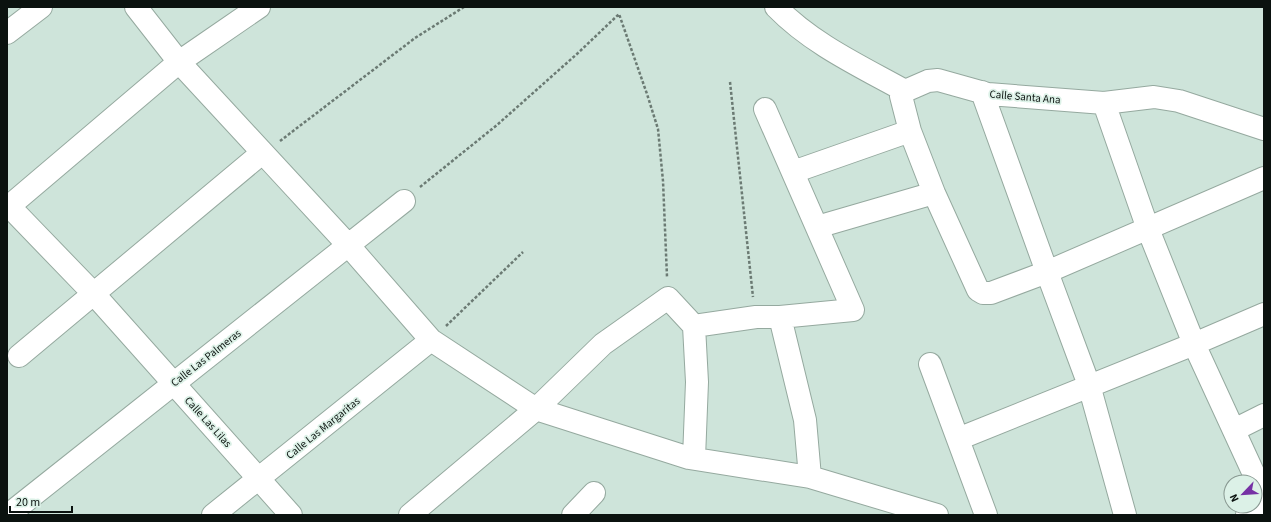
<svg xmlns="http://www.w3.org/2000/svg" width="1271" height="522" font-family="'Source Sans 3',sans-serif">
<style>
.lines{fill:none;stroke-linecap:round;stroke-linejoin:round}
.street-casing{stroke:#95a99f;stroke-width:24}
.path{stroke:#6b7a73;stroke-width:2.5;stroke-dasharray:3 2;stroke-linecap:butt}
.street{stroke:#fff;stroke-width:22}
.labels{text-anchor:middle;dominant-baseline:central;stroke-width:3.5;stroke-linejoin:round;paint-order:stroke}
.street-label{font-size:11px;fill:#0b120f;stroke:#dcf1e7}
</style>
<rect width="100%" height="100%" fill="#cee4da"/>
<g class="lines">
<defs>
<path id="street" d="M136,7L179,62L349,246L431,340L536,409L689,458L810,477L937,515
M776,7C812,44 860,66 905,91
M7,33L41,7
M982,92L1047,272L1089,385L1125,515
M1264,129L1179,101L1154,97L1104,103L988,94L938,80L928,81L905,91L901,96L910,131L934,193L978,290L983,293H991L1047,272L1264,178
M793,172L910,131
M7,204L93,293L291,515
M7,208L179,62L259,7
M817,227L934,193
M1264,314L1194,344L1264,496
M780,317L805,420L810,477
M694,326L756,317H780L853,310L765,109
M19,356L262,153
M930,364L986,515
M1234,430L1264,415
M958,439L1194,344L1148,229L1104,103
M8,515L404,201
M213,515L431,340
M410,515L536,409L603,344L668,298L694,326L697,382L694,458
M573,515L594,493
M1247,515L1264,508"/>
</defs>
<use href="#street" class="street-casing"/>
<path class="path" d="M730,82L753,297
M280,141L415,38L464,7
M420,187L497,125L578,53L619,14L647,94L658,129L663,181L667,277
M446,326L523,252"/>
<use href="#street" class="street"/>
</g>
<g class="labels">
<g class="street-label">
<text transform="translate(1025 97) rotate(5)">Calle Santa Ana</text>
<text transform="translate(206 358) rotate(-38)">Calle Las Palmeras</text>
<text transform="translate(208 422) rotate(48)">Calle Las Lilas</text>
<text transform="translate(323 428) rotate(-39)">Calle Las Margaritas</text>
</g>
</g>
<rect width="1271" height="522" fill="none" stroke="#0b120f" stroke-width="16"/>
<g transform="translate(1243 494) rotate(245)"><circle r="19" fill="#dcf1e7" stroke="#889891"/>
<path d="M0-3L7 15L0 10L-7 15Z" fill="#7631a5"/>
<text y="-6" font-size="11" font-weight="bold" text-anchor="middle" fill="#0b120f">N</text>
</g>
<path d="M10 506v6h62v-6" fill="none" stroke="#0b120f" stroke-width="2"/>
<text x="16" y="506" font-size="12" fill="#0b120f" stroke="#dcf1e7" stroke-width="3" paint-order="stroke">20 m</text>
</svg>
